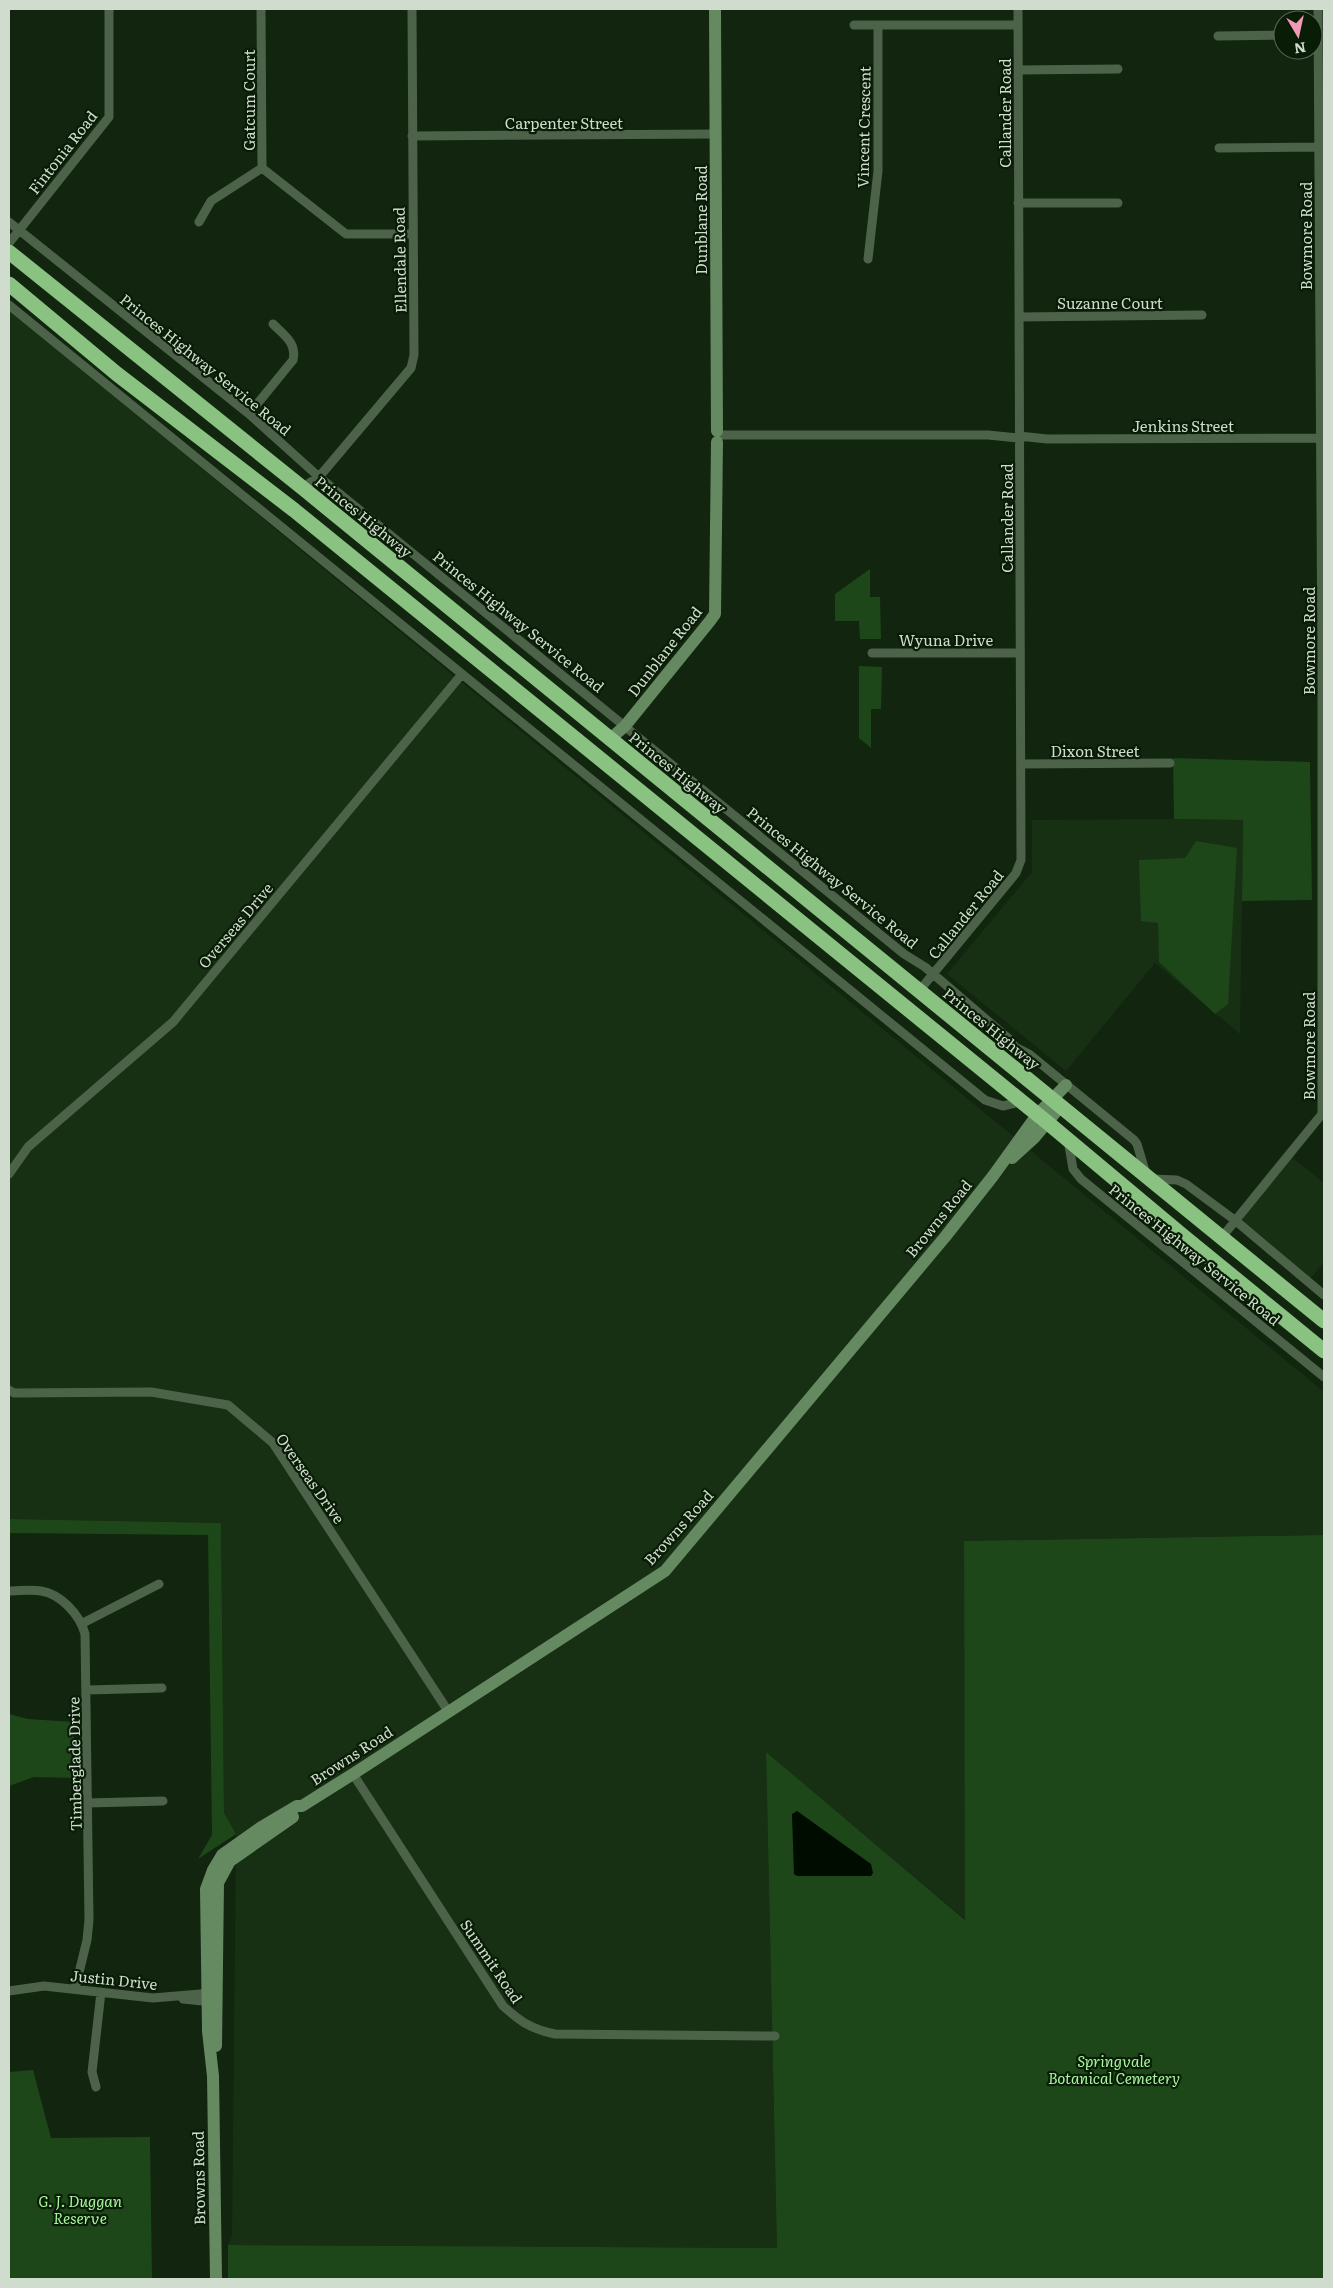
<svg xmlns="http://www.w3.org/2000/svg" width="1333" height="2288" font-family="Literata,serif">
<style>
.built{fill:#173013}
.green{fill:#1e4719}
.water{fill:#000c00}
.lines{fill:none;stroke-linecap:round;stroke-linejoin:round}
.street{stroke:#4d6349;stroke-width:9}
.secondary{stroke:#658960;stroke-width:12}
.highway{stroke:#89c281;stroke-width:15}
.labels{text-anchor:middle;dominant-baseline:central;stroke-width:4.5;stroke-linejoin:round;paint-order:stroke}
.street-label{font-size:15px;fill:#d0ddce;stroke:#081c06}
.park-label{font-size:15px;font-style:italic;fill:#a9f69f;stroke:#081c06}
</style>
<rect width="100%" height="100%" fill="#11250f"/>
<path class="built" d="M9,310L1324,1392V1535L964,1541L966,1920L766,1753L777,2248L228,2245L232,2235L236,1835L224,1814L221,1523L9,1519Z
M1174,819L1243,820L1240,1034L1155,963L1066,1071L947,974L1032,872V820Z
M1292,1157L1324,1183V1262L1310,1279L1243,1222L1244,1216Z"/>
<path class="green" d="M870,569V597H880L881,639H860L859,621H835V594Z
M859,666L882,667L881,709H871V748L859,738Z
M1173,758L1310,762L1312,900L1242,901L1243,820L1174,819Z
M1196,841L1237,848L1228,1004L1215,1014L1159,962L1158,923L1141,921L1139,860L1185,858Z
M9,1519L221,1523L224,1813L236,1834L198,1859L212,1835L208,1535L9,1533Z
M1324,1535V2279H228V2245L777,2248L766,1752L965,1920L964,1541Z
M9,1714L28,1719L74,1722V1778L34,1777L9,1786Z
M33,2070L51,2138L150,2137L152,2279H9V2072Z"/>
<path class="water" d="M797,1811L871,1864L873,1873L871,1876H797L794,1874L792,1814Z"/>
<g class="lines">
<path class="street" d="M261,9L262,168L346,234H412
M854,25H1018
M1218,36L1283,35
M1018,70L1118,69
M412,136L715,134
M1219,148L1319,147
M1018,203H1118
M9,222L249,414L319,477L904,954L925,967L1009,1039L1015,1047L1029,1054L1134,1140L1137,1144L1146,1174
M199,222L211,201L262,168
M9,243L109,117V9
M868,259L878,171V26
M9,305L985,1100L1003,1106L1020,1102
M1019,317L1202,315
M249,414L293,360C297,343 284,335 273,324
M723,435H988L1019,438
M1019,436L1047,439L1320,438
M304,489L309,483L319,477L411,368L414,355L412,9
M872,653H1020
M1021,764L1170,763
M919,991L1016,873L1021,860L1018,9
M1068,1140L1073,1169L1081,1179L1324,1377
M9,1174L28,1147L173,1022L462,674
M1152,1179L1177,1180L1186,1184L1236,1221L1324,1295
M1222,1237L1322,1114V674L1318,9
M9,1390L14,1393L151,1392L228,1405L273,1443L448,1711
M9,1591C19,1591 31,1589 41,1591C61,1594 80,1615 85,1634L89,1920L87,1940L75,1989
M81,1624L159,1584
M87,1690L162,1688
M353,1774L503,2006C521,2022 531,2029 555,2034L775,2036
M88,1803L163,1801
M9,1991L44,1986L153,1998L212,1993
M183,1999L212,2002
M96,2087L92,2072L101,1992"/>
<path class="secondary" d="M715,9L717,431
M610,739L625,726L710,621L715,614L717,442
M1012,1158L1035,1137L1060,1107
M216,2046L218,1883L230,1861L293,1817
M216,2279L213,2076L208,2031L206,1889L213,1870L222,1855L260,1828L297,1806H302L353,1774L665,1571L945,1237L993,1176L1037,1115L1066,1085"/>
<path class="highway" d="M9,252L304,489L1324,1321
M9,284L117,374L294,510L1048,1123L1183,1236L1324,1351"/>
</g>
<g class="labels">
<g class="street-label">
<text transform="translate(248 100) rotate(-90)">Gatcum Court</text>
<text transform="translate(1004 113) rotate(-90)">Callander Road</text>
<text x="564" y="122">Carpenter Street</text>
<text transform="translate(863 127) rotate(-89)">Vincent Crescent</text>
<text transform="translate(62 152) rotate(-52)">Fintonia Road</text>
<text transform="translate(700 220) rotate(-90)">Dunblane Road</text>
<text transform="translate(1305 236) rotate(-90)">Bowmore Road</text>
<text transform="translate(399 260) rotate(-91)">Ellendale Road</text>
<text x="1110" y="302">Suzanne Court</text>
<text transform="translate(206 364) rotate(39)">Princes Highway Service Road</text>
<text x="1183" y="425">Jenkins Street</text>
<text transform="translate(364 516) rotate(39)">Princes Highway</text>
<text transform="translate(1006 518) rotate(-90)">Callander Road</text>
<text transform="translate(519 621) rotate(39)">Princes Highway Service Road</text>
<text x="946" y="639">Wyuna Drive</text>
<text transform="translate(1308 641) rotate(-90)">Bowmore Road</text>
<text transform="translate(664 651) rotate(-52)">Dunblane Road</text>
<text x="1095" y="750">Dixon Street</text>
<text transform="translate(678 772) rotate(39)">Princes Highway</text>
<text transform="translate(833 877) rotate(39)">Princes Highway Service Road</text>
<text transform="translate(965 914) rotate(-51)">Callander Road</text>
<text transform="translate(235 925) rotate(-50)">Overseas Drive</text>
<text transform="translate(992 1028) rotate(39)">Princes Highway</text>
<text transform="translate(1308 1046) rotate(-90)">Bowmore Road</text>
<text transform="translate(938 1218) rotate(-51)">Browns Road</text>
<text transform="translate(1195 1254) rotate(39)">Princes Highway Service Road</text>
<text transform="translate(311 1478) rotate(55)">Overseas Drive</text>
<text transform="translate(678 1527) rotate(-48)">Browns Road</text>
<text transform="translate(351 1755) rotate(-33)">Browns Road</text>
<text transform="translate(74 1764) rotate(-91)">Timberglade Drive</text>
<text transform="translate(492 1961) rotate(56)">Summit Road</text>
<text transform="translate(114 1979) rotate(6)">Justin Drive</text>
<text transform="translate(198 2178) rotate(-91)">Browns Road</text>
</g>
<g class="park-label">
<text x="1114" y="2060">Springvale<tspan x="1114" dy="17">Botanical Cemetery</tspan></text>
<text x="80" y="2200">G. J. Duggan<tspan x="80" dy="17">Reserve</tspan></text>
</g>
</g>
<rect width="1333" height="2288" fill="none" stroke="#d0ddce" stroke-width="20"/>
<g transform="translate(1298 35) rotate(171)"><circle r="24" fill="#081c06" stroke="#586956"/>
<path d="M0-4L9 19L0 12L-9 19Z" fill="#f09ab7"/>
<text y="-8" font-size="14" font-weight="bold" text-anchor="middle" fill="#d0ddce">N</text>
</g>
</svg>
